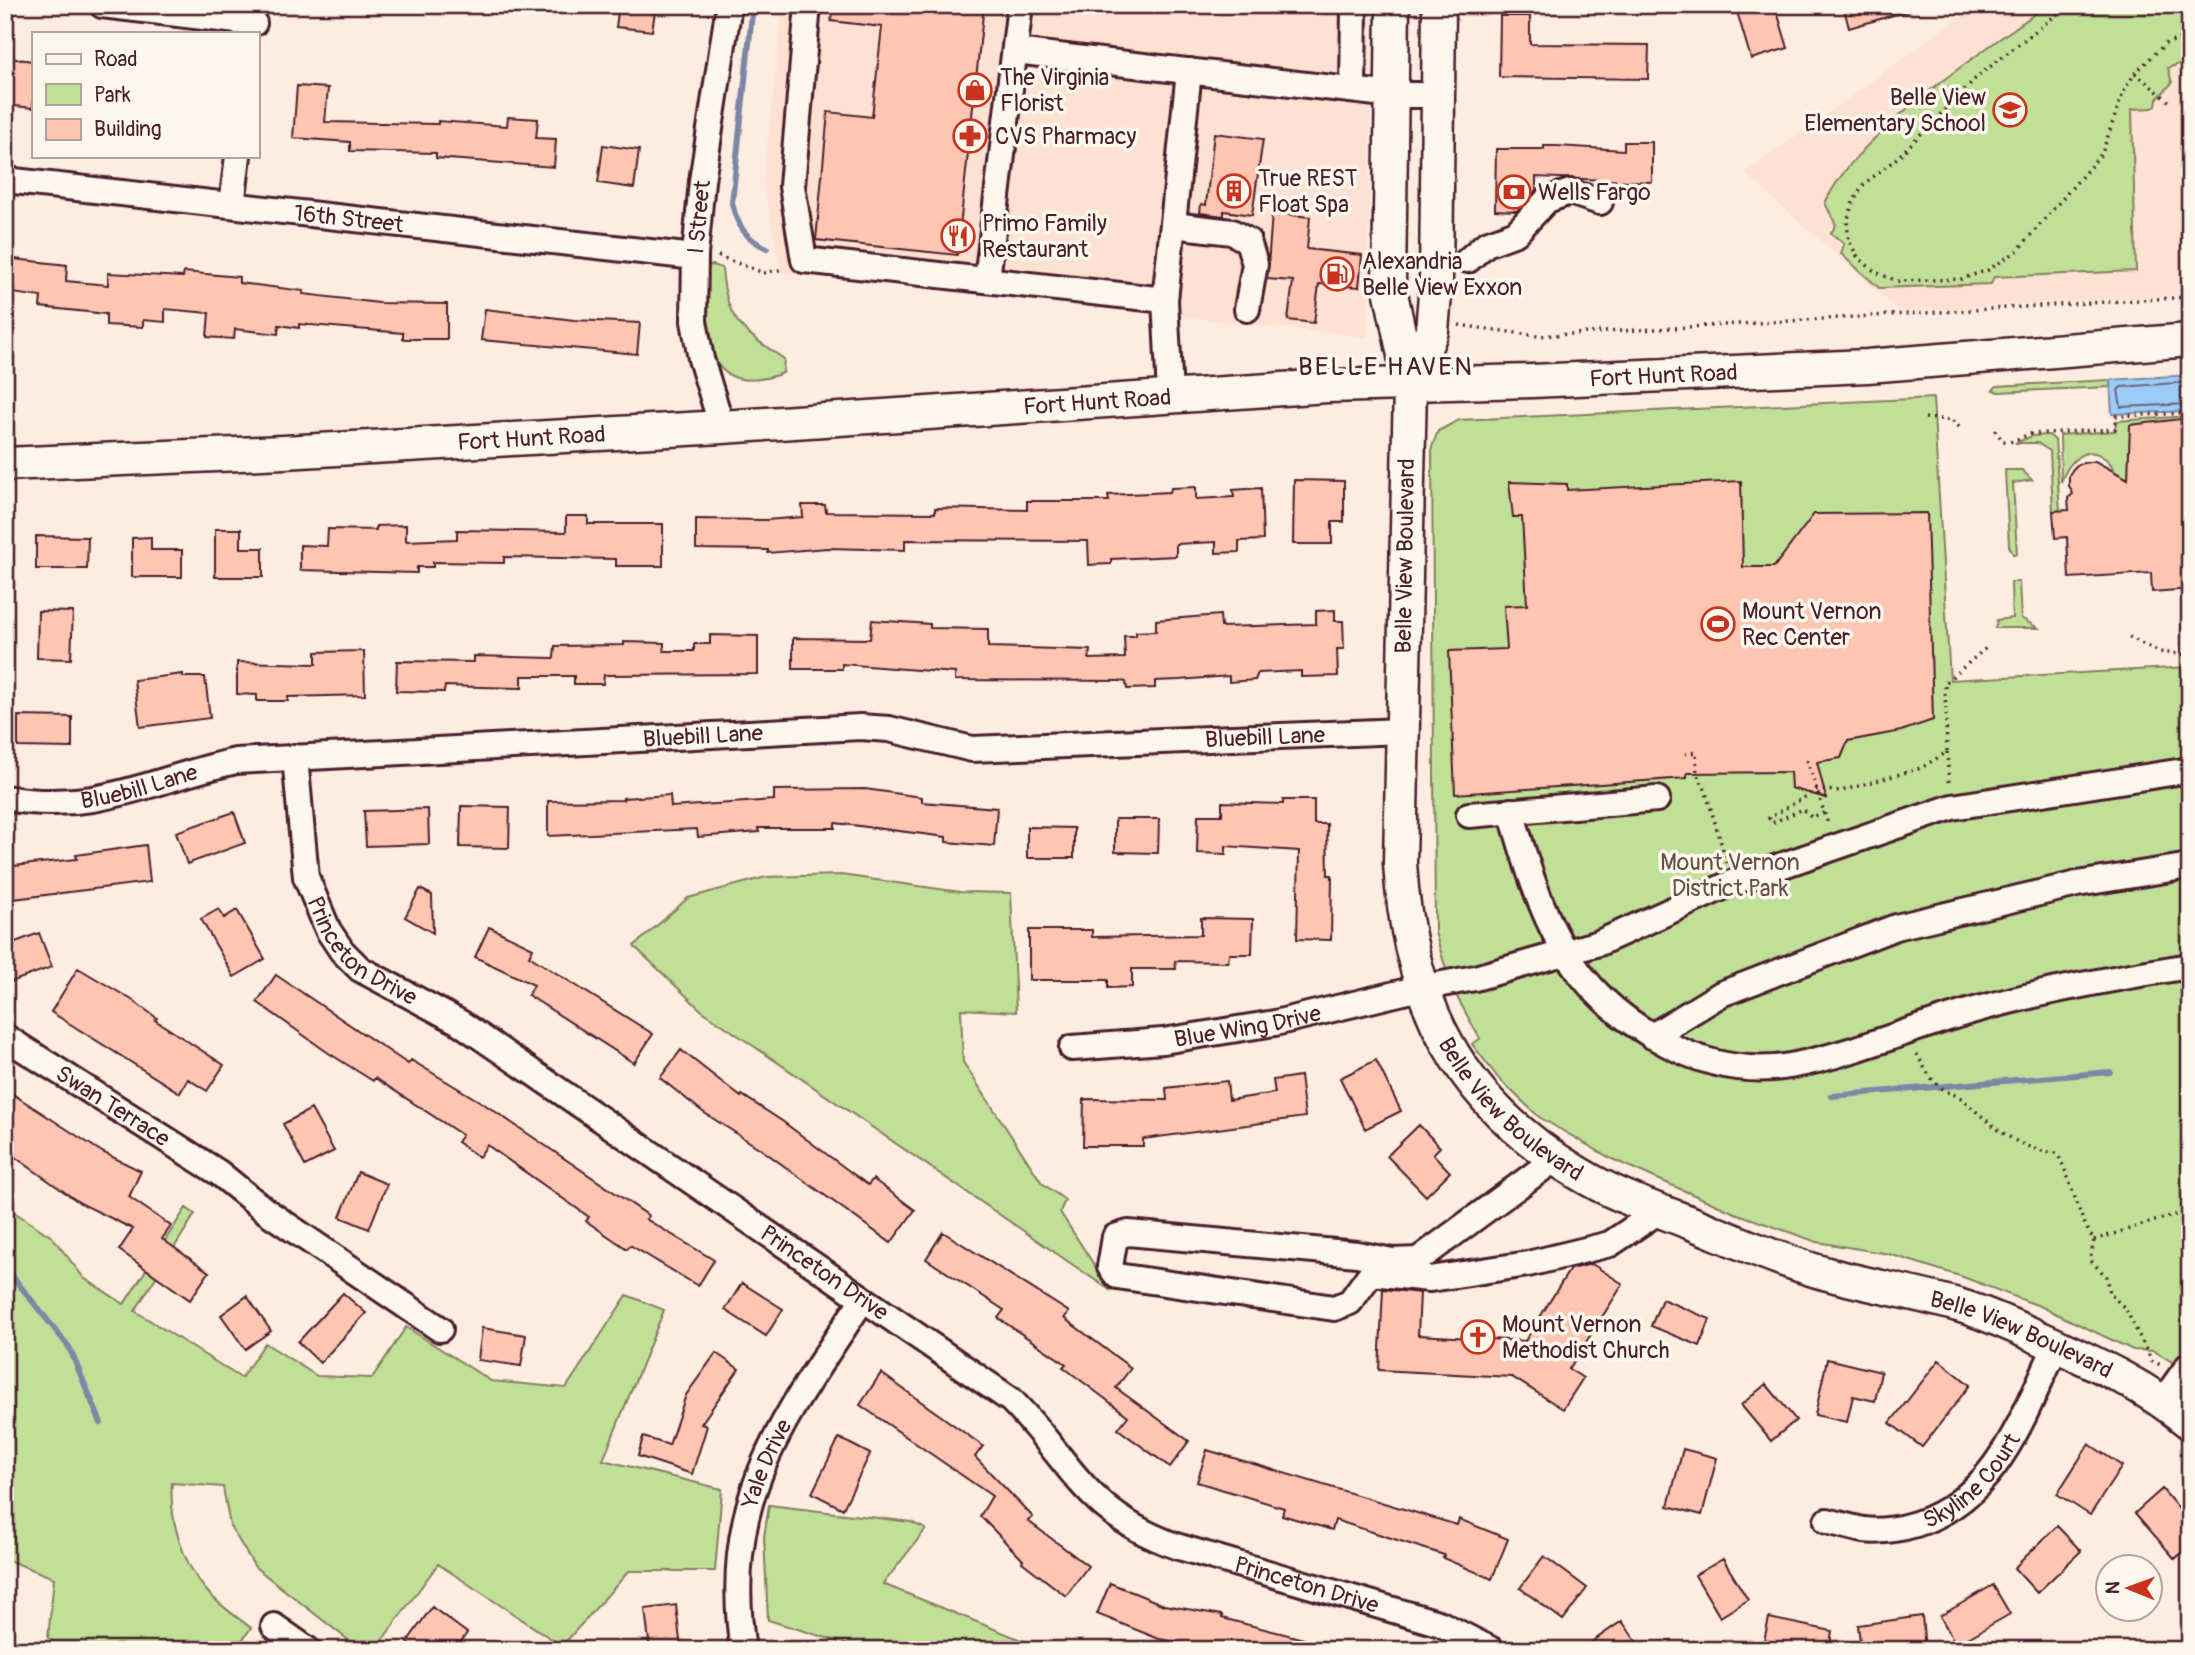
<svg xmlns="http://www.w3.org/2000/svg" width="2195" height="1655" font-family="Pangolin,sans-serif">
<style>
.built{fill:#fde1d2}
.green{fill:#c0df97;stroke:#857f61;stroke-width:2}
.water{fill:#9bccf8;stroke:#7b87a6;stroke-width:2}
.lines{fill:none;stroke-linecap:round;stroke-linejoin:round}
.shore{stroke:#6a647d;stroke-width:2}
.stream{stroke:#7b87a6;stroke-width:6}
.building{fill:#fec6b2;stroke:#4a1f2b;stroke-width:2}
.minor-casing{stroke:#4a1f2b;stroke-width:30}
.major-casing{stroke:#4a1f2b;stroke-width:37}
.path{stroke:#4a1f2b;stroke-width:3.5;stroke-dasharray:2 5;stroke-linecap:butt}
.minor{stroke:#fbf7ec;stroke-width:24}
.major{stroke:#fbf7ec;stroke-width:32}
.labels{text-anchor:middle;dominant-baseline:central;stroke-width:7;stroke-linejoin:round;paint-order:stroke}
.poi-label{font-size:23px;fill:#4a1f2b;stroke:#fbf7ec;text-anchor:start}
.street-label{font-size:23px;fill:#4a1f2b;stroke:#fbf7ec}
.park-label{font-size:23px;fill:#684f46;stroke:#fbf7ec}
.quarter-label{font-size:26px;letter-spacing:2px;fill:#4a1f2b;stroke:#fbf7ec}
</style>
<rect width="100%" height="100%" fill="#fcede0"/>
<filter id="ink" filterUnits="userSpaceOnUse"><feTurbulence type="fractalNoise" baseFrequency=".0143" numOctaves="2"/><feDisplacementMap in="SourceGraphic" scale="14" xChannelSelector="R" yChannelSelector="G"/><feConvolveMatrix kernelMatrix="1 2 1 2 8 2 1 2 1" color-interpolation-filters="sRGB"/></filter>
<g filter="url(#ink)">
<path class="built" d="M783,5H1372L1367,337L781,273L763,183Z
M1977,5H2190V294L1899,311L1745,173Z"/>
<path class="green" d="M2047,5H2190V60L2168,68L2172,83L2157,99L2156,105L2152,108L2132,109L2136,271L1994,277L1991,284L1879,288L1841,254L1844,244L1831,233L1836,225L1825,203C1858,131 1983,52 2047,5Z
M713,265L722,268C726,322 742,330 784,359L783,373C699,404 702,324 704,266Z
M2110,380V387L1998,392L1993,390L1997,386Z
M1933,398L1950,680L2190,667V1373L2154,1351L2133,1350L2042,1307L1963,1277L1889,1254L1817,1242L1735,1213L1612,1159L1539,1117L1499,1079L1472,1044L1480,1039L1451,986L1435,932L1432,447L1438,431L1459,420Z
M2190,416V423L2130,426L2134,504C2129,497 2122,489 2117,482C2114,475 2115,468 2109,462C2086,439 2068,463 2061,482L2060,435L2115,431L2116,421Z
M2049,435L2055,440L2060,511H2053L2050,451L2037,443H2015L2032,436Z
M2005,470H2022L2032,480L2013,483L2017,554H2013L2009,546Z
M2011,582H2019L2021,618L2038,628H1995L1997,620L2012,618Z
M841,875L960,892L1011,893L1016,1012L961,1009L963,1062L1042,1183L1065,1200L1060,1212L1111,1291L701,1010L634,946L688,898L766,877Z
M5,1206L52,1237L84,1278L124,1304L186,1208L195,1214L135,1311L241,1378L265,1343L317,1376L372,1378L406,1327L491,1381L566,1388L627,1295L664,1310L603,1460L722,1489L715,1571H629L562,1646L438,1564L375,1650H361L255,1567L230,1526L223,1487L172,1483C169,1519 182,1561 205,1589C217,1604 236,1616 251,1628L235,1650H69L48,1638L54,1578L5,1559Z
M769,1505L911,1522L926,1529L883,1584L1046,1650H866L768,1620L764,1537Z"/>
<path class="water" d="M2190,375V411L2112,414L2110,380Z"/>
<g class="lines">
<path class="shore" d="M2190,382L2121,387L2118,390L2121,407L2190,404"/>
<path class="stream" d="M753,5L732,203C737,226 746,239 767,248
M1831,1096L2110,1072
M5,1267L69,1347L101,1423"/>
</g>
<path class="building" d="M619,5H656L652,31L616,27Z
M833,5H984L957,255L816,240L828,112L872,117L882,27L831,21Z
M1735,5H1775L1788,48L1751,59Z
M1843,5H1910L1911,10L1849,28Z
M1500,16H1530V44L1649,45L1648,79L1499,77Z
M8,58L33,61V108L5,105Z
M297,86L328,88L325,122L438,124V121L507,126L508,117L538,119L536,138L556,139L554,167L436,158V153L350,151V142L293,138Z
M1214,133L1263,139L1252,215L1224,211V216L1200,213L1201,204L1206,205Z
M1624,142H1652V182L1536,177V190L1517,211L1495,210L1496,149H1544V146H1557L1624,150Z
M603,145L639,150L634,188L598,183Z
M1272,213L1310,217L1307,249L1362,255L1359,287L1319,284L1314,323L1288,320L1293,281L1267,279Z
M5,258L67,265L66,281L108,285V273L183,277L184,272L239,277V283L304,291L303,294L379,303L447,304V339H403V333L299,324V328L279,325L278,334L235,329L234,339L207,337L209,313L165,309V322L143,320V327L106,325V314L40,307L41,297L5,292Z
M485,309L574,320L640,323L637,354L481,340Z
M2181,419V423H2190V589L2152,592L2151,573L2069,578L2067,537L2055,538L2053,511L2069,510L2068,498L2073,494L2069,486V475L2073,469L2078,464L2095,461L2128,479L2130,425Z
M1294,480L1344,481V522H1332V544H1293Z
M1741,481L1743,567H1774L1814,514L1927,513L1933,720L1901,731L1848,741L1841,758L1817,762L1826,798L1791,788L1790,772L1687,773V778L1455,794L1449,651L1507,649L1504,606L1527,605L1522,517H1513L1509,482L1567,484V490Z
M1196,487V499L1234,497L1233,490L1261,488L1263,540L1239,541V552L1216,553V542L1176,544V556L1111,559V564L1089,565L1088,541L905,540V550L827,548L768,553V550L696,549V519L766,520L803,517L802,505H825L826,512L935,513V508L1027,510V501H1109L1108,495L1170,492L1171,488Z
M566,516H588V524H663V566H616V559L504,557V563L433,562V567H417V573L300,570V545L327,546L328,529L376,530V526L406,525V541L457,539V530L566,532Z
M215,529H241V548H263V577H215Z
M36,536L88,537L87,569H36Z
M151,537V550H182V577H132V538Z
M1335,610V621H1343L1344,649H1337L1338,676L1301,677V671L1258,673L1255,680L1229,682V676L1179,680L1155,681V688L1127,689L1126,682L1121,681L955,680V673L842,664V669H793V638L870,639L872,620L930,624V628L988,629V647L1090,650L1089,659L1125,658L1124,636H1136V632L1156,631V620L1220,615L1221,627L1316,624V611Z
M38,611L73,612L71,659L37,658Z
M710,635L758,636V674L604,675L603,684H574V676H522V688L445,686L444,692L396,691L397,661L474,662V656L554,658L555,646L624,645V642L664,643V651H694V644H710Z
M364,651L365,695L288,697V701H257V695L237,694V662L316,664V652Z
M183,674V677H205L210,718L140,727L134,680Z
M18,716L72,717V748L18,747Z
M865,789L922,797V802L997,808L994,846L946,842V837L835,823V828H758L759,832L698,837L697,829L548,836V801L623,800V798L670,795L671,807L774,800V790Z
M1283,800H1314V824H1327L1328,875H1332L1331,940L1297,939L1299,851L1226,846V854L1197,853L1198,815H1222V802L1283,804Z
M461,806L510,807L509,848L460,847Z
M428,809L429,844L366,846L364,811Z
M234,812L245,843L187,864L176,832Z
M1115,819H1159L1158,853L1115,852Z
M1027,827L1074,828V858H1027Z
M146,845L150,882L5,900V867L77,859L76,855Z
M420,889L432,895L433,933L405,917Z
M219,909L224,918L237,910L265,959L234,977L201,919Z
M1201,918L1253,919L1252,954H1229L1228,962L1175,961L1176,969H1132V987L1108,988V980H1029V930H1092V937L1201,935Z
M489,927L533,948L529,956L653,1034L634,1063L528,995L534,985L475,957Z
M39,933L52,967L11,982L5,966V946Z
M78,968L132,1000L157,1018L155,1020L224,1065L207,1091L188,1079L180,1093L51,1012Z
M276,975L408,1064L411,1060L484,1104L649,1216L646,1219L714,1260L698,1286L630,1245L627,1249L586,1221L589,1217L487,1145L479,1157L457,1142L462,1135L375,1078L373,1081L327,1052L257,1002Z
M681,1050L741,1097L742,1095L782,1121L868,1185L873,1179L915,1210L891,1243L762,1150L703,1112L660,1078Z
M1376,1060L1401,1111L1365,1129L1340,1078Z
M1300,1076L1305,1117L1143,1139V1146H1083L1084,1099L1167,1100L1166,1088L1227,1081L1229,1100L1275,1093L1273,1080Z
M5,1089L102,1152L141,1171L129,1197L171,1226L162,1239L209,1272L190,1300L119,1250L133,1229L80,1203L5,1150Z
M311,1109L334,1151L305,1166L283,1124Z
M1419,1125L1440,1147L1433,1154L1450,1172L1426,1196L1387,1156Z
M358,1172L387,1184L369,1229L340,1217Z
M943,1232L1069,1312L1064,1318L1131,1368L1116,1388L1189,1441L1170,1467L1118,1429L1128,1416L1063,1367L1066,1364L998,1318L1004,1310L926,1259Z
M1592,1264L1623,1284L1569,1369L1583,1378L1563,1409L1512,1377L1379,1370L1383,1289L1420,1293L1418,1335L1525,1341L1570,1269Z
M742,1283L783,1309L766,1336L725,1310Z
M343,1293L366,1313L320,1363L298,1342Z
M247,1296L271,1331L245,1349L221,1315Z
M1662,1299L1710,1319L1700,1346L1651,1326Z
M482,1328L526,1335L521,1366L478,1360Z
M716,1353L739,1369L701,1424L707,1426L692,1474L638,1456L643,1437L669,1445L686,1395Z
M1827,1359L1881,1372L1875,1401L1853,1396L1847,1422L1815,1415Z
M1939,1360L1970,1385L1922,1447L1890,1423Z
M881,1373L983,1446L975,1457L1033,1517L1028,1521L1088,1566L1066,1596L1022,1562L1023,1560L980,1516L992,1496L860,1405Z
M1766,1384L1796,1420L1771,1441L1741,1405Z
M839,1438L870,1454L843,1509L812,1493Z
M2089,1444L2122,1466L2090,1515L2057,1494Z
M1683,1449L1717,1458L1702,1515L1668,1506Z
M1207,1450L1457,1525L1459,1519L1508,1539L1492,1579L1443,1558L1444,1555L1335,1520L1332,1530L1282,1515L1284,1508L1197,1482Z
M2162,1489L2190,1522V1545L2175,1559L2135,1513Z
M2057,1526L2081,1551L2037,1593L2014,1568Z
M1544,1556L1587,1588L1563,1620L1520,1588Z
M1723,1559L1748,1600L1720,1617L1695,1575Z
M1110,1583L1164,1605L1222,1615V1618L1323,1644L1322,1650H1222L1159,1639L1097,1614Z
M1993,1585L2010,1614L1956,1645L1940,1616Z
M676,1605L681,1650H650L645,1609Z
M432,1607L467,1633L455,1650H418L407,1642Z
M1922,1616L1925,1650H1861L1858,1625Z
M1769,1618L1832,1631L1829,1650H1762Z
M1622,1621L1642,1650H1580Z"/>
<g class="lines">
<defs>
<g id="minor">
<path d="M102,5L254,23"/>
<path d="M808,5L792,186L804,260L1165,300"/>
<path d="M1015,51L1393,95H1438"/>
<path d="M1353,89L1354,5"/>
<path id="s1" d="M5,180L695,257"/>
<path d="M232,205L238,156"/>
<path d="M1173,225L1232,232L1248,241L1255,264L1247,309"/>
<path d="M1468,260L1486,244L1516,233L1547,200L1570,192L1600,202"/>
<path d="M987,280L1020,5"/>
<path d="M1170,395L1165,300L1189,71"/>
<path id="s2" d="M722,427L701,359L694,321L695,255L702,181L729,5"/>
<path id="s3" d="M295,757L306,877L328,930L342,951L360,969L459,1022L1011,1400C1073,1463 1084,1513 1176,1546L1441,1624L1492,1650"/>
<path id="s4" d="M5,798C99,814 149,780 236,761L860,727L889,729L972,749L1402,731"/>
<path d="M1511,811C1541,915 1565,991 1667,1044C1705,1064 1747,1073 1790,1066C1855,1054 1918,1025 1982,1008C2051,989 2120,977 2190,966"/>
<path d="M1469,815L1657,799"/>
<path d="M1652,1036L1721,994L1896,927L2077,884L2190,866"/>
<path id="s5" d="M5,1037L219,1173L266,1211L440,1329"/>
<path id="s6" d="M1072,1048L1163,1041L1275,1023L1420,988L1475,978L1599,943L1734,882L1952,807L2190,770"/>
<path d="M1555,1159L1418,1260L1392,1261L1357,1254L1128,1233L1115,1237L1110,1267L1117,1276L1334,1308L1350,1302L1371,1273L1430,1279L1528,1264L1610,1244L1659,1211"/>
<path d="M2163,1401L2188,1366"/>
<path id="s7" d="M1827,1521C1839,1524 1852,1528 1864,1530C1880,1532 1901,1529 1916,1524C1998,1497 2022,1417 2056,1346"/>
<path d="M274,1626L308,1650"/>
<path id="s8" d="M743,1650C720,1496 784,1419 863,1299"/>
</g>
<g id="major">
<path id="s9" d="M1393,5L1389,284L1410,384L1400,863C1408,1000 1457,1101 1578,1173C1612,1194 1652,1208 1689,1222C1731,1239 1773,1258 1817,1271C1864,1285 1913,1292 1961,1306C1991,1315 2020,1329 2049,1342C2099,1365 2147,1387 2190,1423"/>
<path d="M1410,384L1432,331L1436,282L1439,5"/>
<path id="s10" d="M5,464L284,452L722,427L1327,386L1532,381L1867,366L2190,340"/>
</g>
</defs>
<use href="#minor" class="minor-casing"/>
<use href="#major" class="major-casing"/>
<path class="path" d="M2069,5L1978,76L1897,158L1864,184L1853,202L1847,222L1849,241L1857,256L1875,272L1897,281L1961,279L1988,270L2017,251L2102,153L2123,93L2135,73L2165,44L2190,35
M2135,73L2171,103
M718,256L764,273L784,269
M1459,325L1538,336L2190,297
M1925,418L1952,420L1961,429
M1995,430L2003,441L2010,442L2030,434L2115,429L2116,416L2190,413
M2129,637L2159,652L2190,655
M1947,752L1949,784
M1685,754L1696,752L1697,775L1704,786L1727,863
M1807,760L1828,824
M1824,813L1811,817L1803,809L1772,823L1769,818L1817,790L1841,791L1921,768L1947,752L1945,683L1986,648
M1917,1054C1924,1067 1932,1084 1946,1091C1952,1094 1956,1095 1961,1098C1990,1123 2017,1151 2057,1153C2073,1182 2076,1214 2094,1240L2090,1260L2107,1277L2110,1294L2125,1308L2152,1361L2161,1365
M2094,1240L2174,1215L2190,1216"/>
<use href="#minor" class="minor"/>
<use href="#major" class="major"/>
</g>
</g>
<defs>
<symbol id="shop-ring" viewBox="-11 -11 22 22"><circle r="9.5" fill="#fbf7ec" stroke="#c8321e" stroke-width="1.5"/><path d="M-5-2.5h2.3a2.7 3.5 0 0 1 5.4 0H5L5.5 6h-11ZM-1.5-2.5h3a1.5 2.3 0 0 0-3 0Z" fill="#c8321e"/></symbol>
<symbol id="school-ring" viewBox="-11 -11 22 22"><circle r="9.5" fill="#fbf7ec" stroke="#c8321e" stroke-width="1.5"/><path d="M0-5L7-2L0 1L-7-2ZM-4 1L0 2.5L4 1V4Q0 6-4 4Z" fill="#c8321e"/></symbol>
<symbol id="pharmacy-ring" viewBox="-11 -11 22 22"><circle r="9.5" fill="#fbf7ec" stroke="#c8321e" stroke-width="1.5"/><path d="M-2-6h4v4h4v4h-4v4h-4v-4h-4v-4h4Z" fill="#c8321e"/></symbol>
<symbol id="building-ring" viewBox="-11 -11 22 22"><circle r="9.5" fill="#fbf7ec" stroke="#c8321e" stroke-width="1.5"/><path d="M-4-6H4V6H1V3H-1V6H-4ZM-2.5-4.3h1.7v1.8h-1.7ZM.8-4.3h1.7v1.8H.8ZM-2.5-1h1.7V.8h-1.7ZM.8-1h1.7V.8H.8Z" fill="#c8321e"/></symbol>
<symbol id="bank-ring" viewBox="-11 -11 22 22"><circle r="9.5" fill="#fbf7ec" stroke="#c8321e" stroke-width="1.5"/><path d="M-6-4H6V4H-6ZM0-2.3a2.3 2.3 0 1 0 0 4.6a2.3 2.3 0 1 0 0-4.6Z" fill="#c8321e"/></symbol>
<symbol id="restaurant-ring" viewBox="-11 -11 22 22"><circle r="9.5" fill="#fbf7ec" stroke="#c8321e" stroke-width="1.5"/><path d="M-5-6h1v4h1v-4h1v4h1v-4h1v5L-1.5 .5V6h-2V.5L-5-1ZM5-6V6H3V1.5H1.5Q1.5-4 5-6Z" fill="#c8321e"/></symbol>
<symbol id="fuel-ring" viewBox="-11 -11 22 22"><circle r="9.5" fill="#fbf7ec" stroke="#c8321e" stroke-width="1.5"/><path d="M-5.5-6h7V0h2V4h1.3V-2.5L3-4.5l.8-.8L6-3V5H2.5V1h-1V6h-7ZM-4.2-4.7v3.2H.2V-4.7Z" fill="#c8321e"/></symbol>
<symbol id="stadium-ring" viewBox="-11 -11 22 22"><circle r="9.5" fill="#fbf7ec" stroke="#c8321e" stroke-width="1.5"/><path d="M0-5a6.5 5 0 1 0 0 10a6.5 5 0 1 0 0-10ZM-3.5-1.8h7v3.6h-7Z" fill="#c8321e"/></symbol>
<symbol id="church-ring" viewBox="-11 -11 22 22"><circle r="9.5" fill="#fbf7ec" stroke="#c8321e" stroke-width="1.5"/><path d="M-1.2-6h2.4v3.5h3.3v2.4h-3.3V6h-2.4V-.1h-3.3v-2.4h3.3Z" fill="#c8321e"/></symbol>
</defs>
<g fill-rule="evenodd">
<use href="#shop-ring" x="956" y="71" width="38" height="38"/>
<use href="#school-ring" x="1991" y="91" width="38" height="38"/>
<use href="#pharmacy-ring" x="951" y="117" width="38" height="38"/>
<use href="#building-ring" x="1215" y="172" width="38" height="38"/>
<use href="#bank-ring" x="1495" y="173" width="38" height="38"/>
<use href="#restaurant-ring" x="939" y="217" width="38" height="38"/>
<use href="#fuel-ring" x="1318" y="255" width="38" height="38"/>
<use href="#stadium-ring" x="1699" y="605" width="38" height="38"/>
<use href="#church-ring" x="1459" y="1318" width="38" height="38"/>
</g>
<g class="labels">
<g class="poi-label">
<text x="1000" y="77">The Virginia<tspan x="1000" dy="26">Florist</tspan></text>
<text x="1986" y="97" text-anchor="end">Belle View<tspan x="1986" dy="26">Elementary School</tspan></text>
<text x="995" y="136">CVS Pharmacy</text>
<text x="1258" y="178">True REST<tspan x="1258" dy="26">Float Spa</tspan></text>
<text x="1538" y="192">Wells Fargo</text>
<text x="982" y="223">Primo Family<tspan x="982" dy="26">Restaurant</tspan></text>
<text x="1362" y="261">Alexandria<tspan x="1362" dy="26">Belle View Exxon</tspan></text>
<text x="1742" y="611">Mount Vernon<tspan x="1742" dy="26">Rec Center</tspan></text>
<text x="1502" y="1324">Mount Vernon<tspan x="1502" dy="26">Methodist Church</tspan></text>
</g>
<g class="street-label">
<text stroke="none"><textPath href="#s2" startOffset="214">I Street</textPath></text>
<text stroke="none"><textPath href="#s1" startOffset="346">16th Street</textPath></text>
<text stroke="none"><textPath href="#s10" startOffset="1661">Fort Hunt Road</textPath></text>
<text stroke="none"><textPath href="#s10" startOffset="1094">Fort Hunt Road</textPath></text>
<text stroke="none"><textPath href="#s10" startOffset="527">Fort Hunt Road</textPath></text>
<text transform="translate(1405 556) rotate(-89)">Belle View Boulevard</text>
<text stroke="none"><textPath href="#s4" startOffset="704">Bluebill Lane</textPath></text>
<text stroke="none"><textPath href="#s4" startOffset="1269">Bluebill Lane</textPath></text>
<text stroke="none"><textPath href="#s4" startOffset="136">Bluebill Lane</textPath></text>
<text stroke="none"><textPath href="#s3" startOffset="217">Princeton Drive</textPath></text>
<text stroke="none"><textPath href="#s6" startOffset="177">Blue Wing Drive</textPath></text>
<text stroke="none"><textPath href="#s9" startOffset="1141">Belle View Boulevard</textPath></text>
<text stroke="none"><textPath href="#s5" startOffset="128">Swan Terrace</textPath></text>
<text stroke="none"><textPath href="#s3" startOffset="784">Princeton Drive</textPath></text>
<text stroke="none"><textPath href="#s9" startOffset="1708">Belle View Boulevard</textPath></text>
<text stroke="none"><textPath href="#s8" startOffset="191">Yale Drive</textPath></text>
<text stroke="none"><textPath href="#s7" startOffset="163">Skyline Court</textPath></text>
<text stroke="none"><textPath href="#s3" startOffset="1370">Princeton Drive</textPath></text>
</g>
<g class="park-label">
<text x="1730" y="862">Mount Vernon<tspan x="1730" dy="26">District Park</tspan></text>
</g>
<g class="quarter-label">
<text x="1386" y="367">BELLE HAVEN</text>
</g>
</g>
<rect width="2195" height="1655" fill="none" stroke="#fbf7ec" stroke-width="28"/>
<rect x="14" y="14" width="2167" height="1627" fill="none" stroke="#4a1f2b" stroke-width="2.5" filter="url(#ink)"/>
<rect x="32" y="32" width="228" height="126" fill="#fbf7ec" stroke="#b4a19f" stroke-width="2"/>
<rect x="46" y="54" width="35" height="10" fill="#fbf7ec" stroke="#b4a19f" stroke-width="2"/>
<text x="94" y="66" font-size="21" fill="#4a1f2b">Road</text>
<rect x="46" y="84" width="35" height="21" fill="#c0df97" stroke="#b4a19f" stroke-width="2"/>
<text x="94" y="102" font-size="21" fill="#4a1f2b">Park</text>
<rect x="46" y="119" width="35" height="21" fill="#fec6b2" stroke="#b4a19f" stroke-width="2"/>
<text x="94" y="136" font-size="21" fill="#4a1f2b">Building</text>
<g transform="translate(2129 1588) rotate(271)"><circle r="33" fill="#fbf7ec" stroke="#b4a19f" stroke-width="2"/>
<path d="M0-5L12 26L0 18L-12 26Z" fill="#c8321e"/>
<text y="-10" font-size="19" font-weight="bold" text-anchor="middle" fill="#4a1f2b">N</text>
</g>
</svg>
